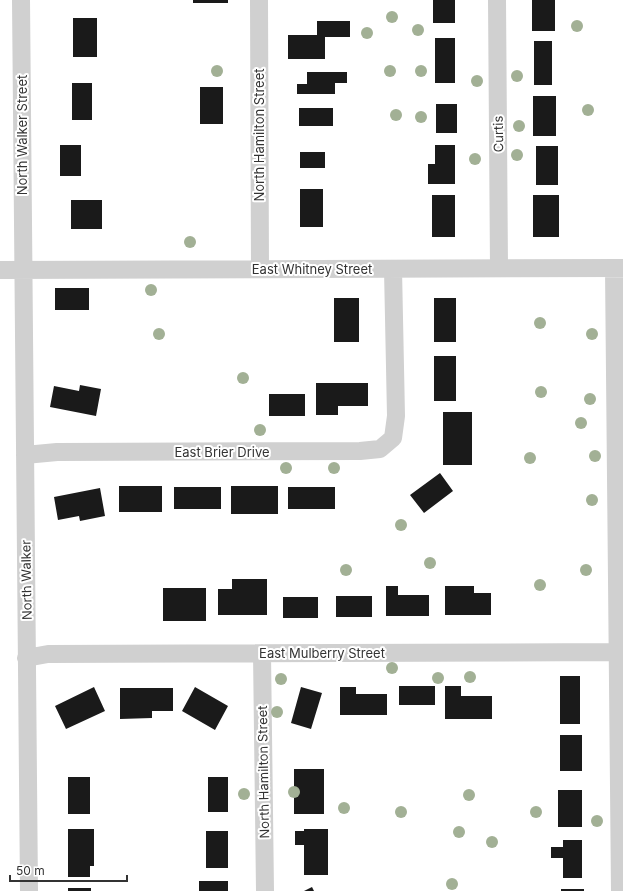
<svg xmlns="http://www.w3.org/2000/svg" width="623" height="891" font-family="Inter,sans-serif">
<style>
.building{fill:#1a1a1a}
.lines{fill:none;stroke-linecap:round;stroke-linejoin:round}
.minor{stroke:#d0d0d0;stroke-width:18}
.tree{fill:#a2b095}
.labels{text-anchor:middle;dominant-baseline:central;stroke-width:4;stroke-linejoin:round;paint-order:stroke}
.street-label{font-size:13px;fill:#333;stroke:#fff}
</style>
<rect width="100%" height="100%" fill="#fff"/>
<path class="building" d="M193,0H228V3H193Z
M433,0H455V23H433Z
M532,0H555V31H532Z
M73,18H97V57H73Z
M317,21H350V37H325V59H288V35H317Z
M435,38H455V83H435Z
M534,41H552V85H534Z
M307,72H347V83H335V94H297V84H307Z
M72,83H92V120H72Z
M200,87H223V124H200Z
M533,96H556V136H533Z
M436,104H457V133H436Z
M299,108H333V126H299Z
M60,145H81V176H60Z
M435,145H455V184H428V164H435Z
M536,146H558V185H536Z
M300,152H325V168H300Z
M300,189H323V227H300Z
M432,195H455V237H432Z
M533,195H559V237H533Z
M71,200H102V229H71Z
M55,288H89V310H55Z
M334,298H359V342H334Z
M434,298H456V342H434Z
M434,356H456V401H434Z
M316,383H368V406H338V415H316Z
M80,385L101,389L96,416L50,407L54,386L79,391Z
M269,394H305V416H269Z
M443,412H472V465H443Z
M440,473L453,491L424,513L410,495Z
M119,486H162V512H119Z
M231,486H278V514H231Z
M174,487H221V509H174Z
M288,487H335V509H288Z
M100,488L105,516L80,521L79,516L58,520L54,497Z
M232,579H267V615H218V589H232Z
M386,586H398V595H429V616H386Z
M445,586H474V593H491V615H445Z
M163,588H206V621H163Z
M336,596H372V617H336Z
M283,597H318V618H283Z
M560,676H580V724H560Z
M399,686H435V705H399Z
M445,686H461V696H492V719H445Z
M94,687L105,711L66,729L55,706Z
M195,687L228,706L215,730L182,711Z
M301,687L322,693L311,729L291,723Z
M340,687H356V694H387V715H340Z
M120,688H173V711H152V718L120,719Z
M560,735H582V771H560Z
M294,769H324V814H294Z
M68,777H90V814H68Z
M208,777H228V812H208Z
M558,790H582V827H558Z
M68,829H94V866H90V877H68Z
M304,829H328V875H304V845H295V831H304Z
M206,831H228V868H206Z
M563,840H582V878H563V858H551V847H563Z
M199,881H228V891H199Z
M312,887L314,891H304Z
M68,888H91V891H68Z
M561,889H584V891H561Z"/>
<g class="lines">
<path class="minor" d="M21,0L29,891
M259,0L260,269
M497,0L499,268
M614,269L620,891
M0,270L623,268
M25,455L57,452L360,451L380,449L393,438L396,416L393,269
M262,653L265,891
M26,658L48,654L618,652"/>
</g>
<g class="tree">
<circle cx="392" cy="17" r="6"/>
<circle cx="577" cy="26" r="6"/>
<circle cx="418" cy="30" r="6"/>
<circle cx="367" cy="33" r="6"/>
<circle cx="217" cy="71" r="6"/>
<circle cx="390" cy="71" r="6"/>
<circle cx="421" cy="71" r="6"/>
<circle cx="517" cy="76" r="6"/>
<circle cx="477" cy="81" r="6"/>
<circle cx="588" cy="110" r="6"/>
<circle cx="396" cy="115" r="6"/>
<circle cx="421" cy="117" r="6"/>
<circle cx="519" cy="126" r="6"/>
<circle cx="517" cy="155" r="6"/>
<circle cx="475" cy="159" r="6"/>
<circle cx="190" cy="242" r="6"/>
<circle cx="151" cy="290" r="6"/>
<circle cx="540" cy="323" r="6"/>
<circle cx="159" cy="334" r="6"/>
<circle cx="592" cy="334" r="6"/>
<circle cx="243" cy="378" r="6"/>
<circle cx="541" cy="392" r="6"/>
<circle cx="590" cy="399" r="6"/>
<circle cx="581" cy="423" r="6"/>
<circle cx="260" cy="430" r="6"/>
<circle cx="595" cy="456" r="6"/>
<circle cx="530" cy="458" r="6"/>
<circle cx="286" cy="468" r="6"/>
<circle cx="334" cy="468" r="6"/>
<circle cx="592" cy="500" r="6"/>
<circle cx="401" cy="525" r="6"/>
<circle cx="430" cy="563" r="6"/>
<circle cx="346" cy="570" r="6"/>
<circle cx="586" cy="570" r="6"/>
<circle cx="540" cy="585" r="6"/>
<circle cx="392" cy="668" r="6"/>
<circle cx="470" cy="677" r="6"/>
<circle cx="438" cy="678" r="6"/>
<circle cx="281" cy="679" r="6"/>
<circle cx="277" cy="712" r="6"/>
<circle cx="294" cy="792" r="6"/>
<circle cx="244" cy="794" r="6"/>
<circle cx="469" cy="795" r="6"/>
<circle cx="344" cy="808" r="6"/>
<circle cx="401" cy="812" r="6"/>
<circle cx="536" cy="812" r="6"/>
<circle cx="597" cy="821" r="6"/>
<circle cx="459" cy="832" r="6"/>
<circle cx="492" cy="842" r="6"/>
<circle cx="452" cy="884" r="6"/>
</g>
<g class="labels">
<g class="street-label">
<text transform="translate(498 134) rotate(-91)">Curtis</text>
<text transform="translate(22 135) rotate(-90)">North Walker Street</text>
<text transform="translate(259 135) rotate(-90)">North Hamilton Street</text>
<text x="312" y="269">East Whitney Street</text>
<text x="222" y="452">East Brier Drive</text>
<text transform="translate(26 580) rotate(-91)">North Walker</text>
<text x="322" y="653">East Mulberry Street</text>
<text transform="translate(263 772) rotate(-91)">North Hamilton Street</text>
</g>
</g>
<path d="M10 875v6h117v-6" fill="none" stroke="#333333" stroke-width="2"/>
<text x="16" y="875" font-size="12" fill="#333333" stroke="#ffffff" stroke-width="3" paint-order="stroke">50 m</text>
</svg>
